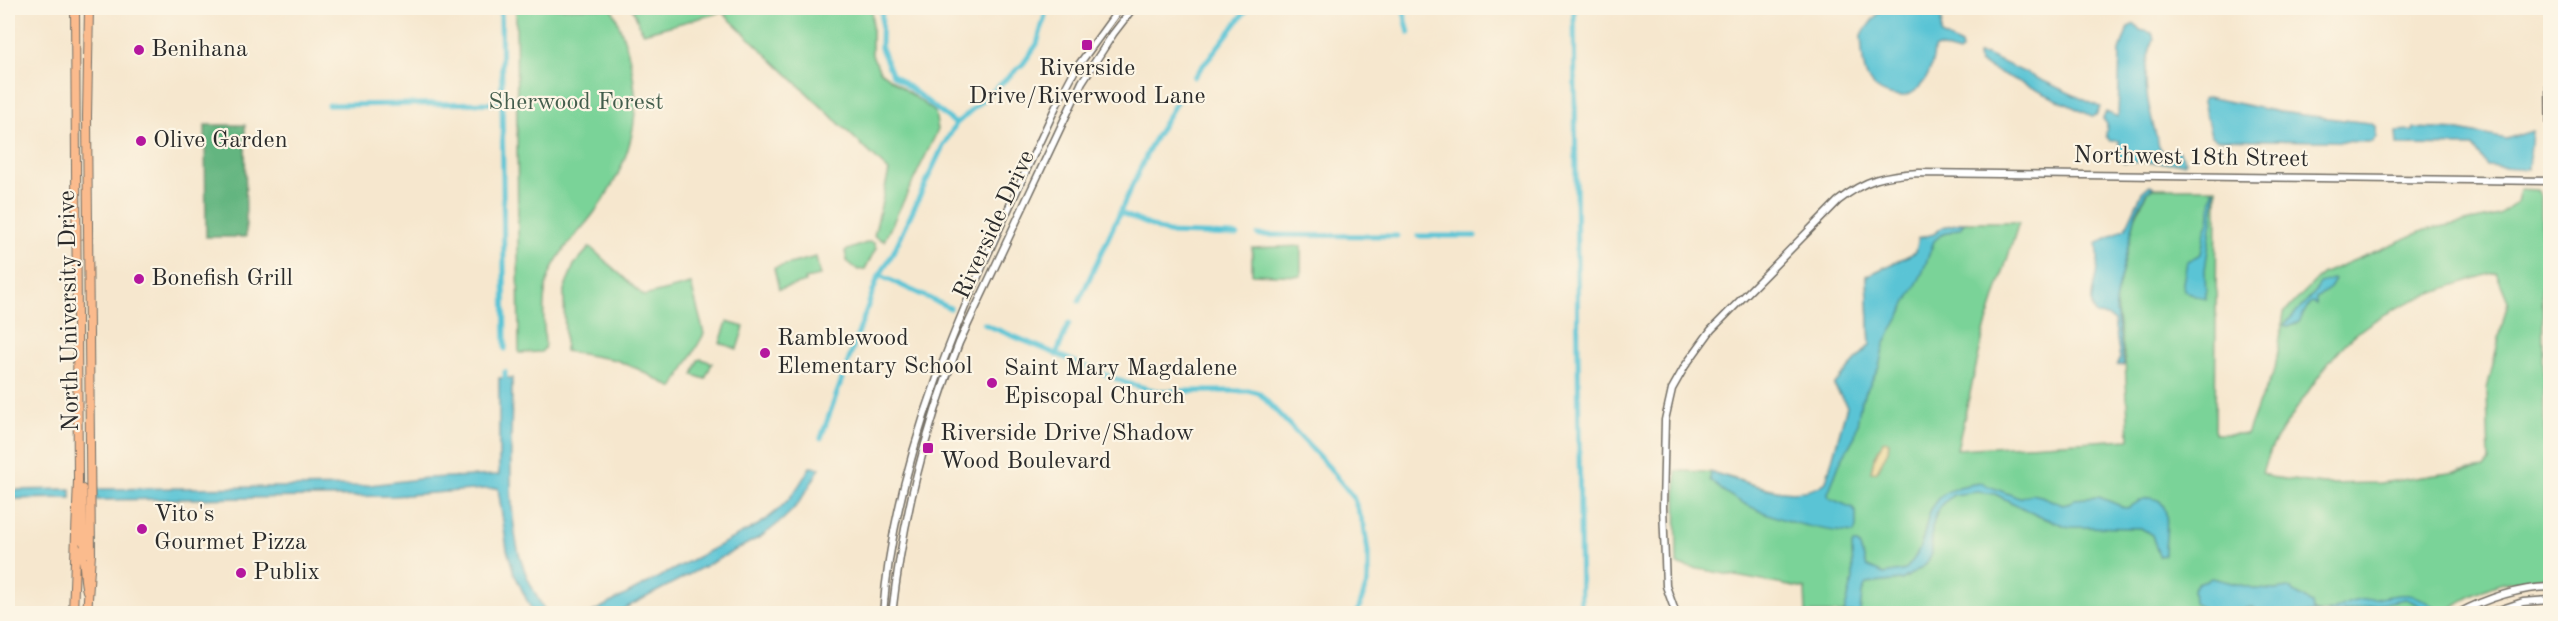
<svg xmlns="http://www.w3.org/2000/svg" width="2558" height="621" font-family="'Old Standard TT',serif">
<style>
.green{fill:#7ad398;stroke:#527f62;stroke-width:1.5;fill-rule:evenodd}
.forest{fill:#63b580;stroke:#477056;stroke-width:1.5}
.sand{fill:#eeda9e;stroke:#8c8264;stroke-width:1.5}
.water{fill:#5ac4d5;stroke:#427880;stroke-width:1.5}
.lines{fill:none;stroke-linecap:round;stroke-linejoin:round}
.canal{stroke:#5ac4d5;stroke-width:5}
.tertiary-casing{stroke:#726d64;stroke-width:9}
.secondary-casing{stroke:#726d64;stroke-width:10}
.primary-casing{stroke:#726d64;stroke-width:10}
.tertiary{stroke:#fff;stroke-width:6}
.secondary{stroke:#fde4d1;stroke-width:7}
.primary{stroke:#fbbb8d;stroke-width:8}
.poi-dot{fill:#b5179e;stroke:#fcf5e5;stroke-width:2}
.labels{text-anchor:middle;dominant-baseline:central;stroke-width:4.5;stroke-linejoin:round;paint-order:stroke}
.poi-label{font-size:24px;fill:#2b2b2b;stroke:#fcf5e5;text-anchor:start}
.park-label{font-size:24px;fill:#435d4c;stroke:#fcf5e5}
.street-label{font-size:24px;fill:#2b2b2b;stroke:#fcf5e5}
</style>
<rect width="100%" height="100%" fill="#fcf5e5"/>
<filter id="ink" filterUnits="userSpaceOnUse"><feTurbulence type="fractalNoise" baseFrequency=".0167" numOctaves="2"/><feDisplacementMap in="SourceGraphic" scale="12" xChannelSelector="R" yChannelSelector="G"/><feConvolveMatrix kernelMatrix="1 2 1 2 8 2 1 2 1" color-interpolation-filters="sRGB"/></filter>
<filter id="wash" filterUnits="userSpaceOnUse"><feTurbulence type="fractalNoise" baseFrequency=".008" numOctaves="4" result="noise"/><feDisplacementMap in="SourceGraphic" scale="24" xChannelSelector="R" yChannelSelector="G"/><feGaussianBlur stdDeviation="1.35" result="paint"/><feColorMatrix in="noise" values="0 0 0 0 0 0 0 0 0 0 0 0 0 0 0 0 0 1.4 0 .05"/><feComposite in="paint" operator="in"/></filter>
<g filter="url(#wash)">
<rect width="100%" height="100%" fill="#f6e7ce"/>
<path class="green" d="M516,8H612C646,84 645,145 594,213C578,235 559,249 549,276C541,299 544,324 545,348L541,352L519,353Z
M632,8H872V55L880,71L935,112L938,130L884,241L874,236L889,171L722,12L643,33Z
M2149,188H2217L2215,434H2247L2258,405L2275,369L2284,313L2322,274L2425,230L2500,215L2517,202L2520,189L2537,190L2541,196L2546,576C2533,581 2521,580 2508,582C2484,587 2463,600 2443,613H1806L1805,589L1677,565L1676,471C1688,471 1701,471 1713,473C1746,480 1797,506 1826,482L1847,406L1834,385L1870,345L1867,276L1916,252L1919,238L1934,234L1943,227L1965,222H2019L1984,332L1957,449L2129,439L2125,360L2115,301L2135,218ZM2496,272L2508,301L2487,389L2489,461L2484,468L2380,483L2323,484L2270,477L2262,473C2268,448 2283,429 2297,408C2312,386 2327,362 2347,342C2385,305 2447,287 2496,272Z
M869,242L874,243L876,248L865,269L858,270L847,261L845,251Z
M1301,246V276L1252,274V248Z
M590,247L644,296L691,284L704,334L673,388L638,369L616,360L565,351L564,290L574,265Z
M816,257L820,276L805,279L806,282L779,289L774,268Z
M727,322L744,327L737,349L720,343Z
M701,359L712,363L705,379L693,375L698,360Z"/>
<path class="forest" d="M205,125H245L246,237H206Z"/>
<path class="sand" d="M1883,441L1889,442L1888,450L1877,471L1871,472L1874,459Z"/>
<path class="water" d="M1882,8H1942L1941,35L1961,45L1962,50L1959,53L1938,47L1934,49C1933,64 1928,81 1915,91C1900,103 1875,93 1867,77C1862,66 1862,48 1861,35Z
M2135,24L2140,30L2152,33L2154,39C2138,74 2149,111 2159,146L2162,151L2167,153L2178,151L2186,161L2184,163L2123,162L2119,158V141H2110L2106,136L2107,124L2103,119L2106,112L2118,117L2120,51L2128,27Z
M1978,54L1987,55L2100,107L2096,115L2092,116L1979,63Z
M2207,97L2279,112L2369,123L2375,126L2376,137L2372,142L2216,139L2211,135L2203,103V99Z
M2414,128L2459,130L2507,139L2532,131L2529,169L2487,166L2473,146L2397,145L2396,132L2413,131Z
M2150,185L2154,187L2146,193L2136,213L2117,292L2115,303L2124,365H2117L2120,359L2114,321L2107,316L2096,315C2083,301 2105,264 2096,244L2126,228L2142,192Z
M2213,190H2215V201L2205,270L2206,299L2184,291L2183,283L2187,261L2201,254L2205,231L2209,221Z
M1965,222L1960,228L1941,235L1934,241L1922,274L1884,345L1879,367L1861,401L1855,436L1841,460L1828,493L1829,498L1853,508L1856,512V527L1854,533C1808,530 1743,512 1710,480L1711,472C1742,481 1798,505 1826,482L1847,406L1834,385L1870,345L1867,276L1916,252L1919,238L1934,234L1943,227Z
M2332,279L2335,280L2330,288L2316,298V305L2312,302L2309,304L2299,322L2289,327L2284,325L2316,291L2320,283Z
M499,378H512C512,429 507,496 517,545C522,570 534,592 546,613H533L514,573L507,549L498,488L394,496L97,500L96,489L362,486L427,478L499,475Z
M810,467L820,468C801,502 794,513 762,536L616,613H591L758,525C784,508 795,494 810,467Z
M1981,483L2019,498L2031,494L2041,496L2063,505L2070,503L2074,499L2099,497L2126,508C2134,506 2139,499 2148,498C2176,497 2164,538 2165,555L2159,556L2152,535L2141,528L2069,527L2038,516L1995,494L1977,492L1953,495L1938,509L1932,528V554L1925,565L1902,580L1866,584L1862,593L1860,613H1844L1853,579L1852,545L1854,543L1859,545L1867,567L1884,574L1905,570C1942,532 1906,491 1981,483Z
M71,489V498L8,499V490Z
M2212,578L2257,589L2275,590L2288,588L2312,603L2313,611C2325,616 2337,608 2348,603C2357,599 2366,600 2376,599C2402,593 2420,590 2439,613C2426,614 2417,602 2405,599L2335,613L2259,614L2252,607C2235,612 2209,614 2194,603L2193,589L2198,583Z"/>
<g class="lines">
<path class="canal" d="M501,8L505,349
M882,8L881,48L892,74L956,124
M1403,8L1409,33
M1574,8L1581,614
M1194,77L1248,8
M328,105L502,103
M1121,213L1168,233L1237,235
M1258,235L1397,236
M1418,236H1475
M879,275L950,308
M1079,301L1151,145L1180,96
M984,324L1126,383L1157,391H1252L1259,393L1329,467L1353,497L1364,526L1368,552V581L1357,614
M1056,355L1069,323
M505,372V384
M821,438L877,280L893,253L942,148L956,124L1023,64L1037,44L1047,8"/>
</g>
</g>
<g filter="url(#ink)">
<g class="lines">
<defs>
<path id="tertiary" d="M883,614C896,432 983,265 1058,102L1075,70L1120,8
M892,614C903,518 924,433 959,343L1082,82L1113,34L1133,8
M1676,614L1666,586L1663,507L1665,420L1672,389L1685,366L1711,330L1838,201C1866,179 1884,175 1919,173L2550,181
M2457,614C2487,598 2516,588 2550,587
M2487,614L2523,602L2550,600"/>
<path id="secondary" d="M2549,8L2550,124"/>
<path id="primary" d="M82,489L83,540L87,552L91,554
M76,547C88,560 82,575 87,591
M73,614L78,480L75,8
M87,614L91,554L87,116L89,8"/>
</defs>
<use href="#tertiary" class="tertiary-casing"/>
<use href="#secondary" class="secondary-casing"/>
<use href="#primary" class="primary-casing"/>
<use href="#tertiary" class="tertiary"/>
<use href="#secondary" class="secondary"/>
<use href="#primary" class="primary"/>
</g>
</g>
<g class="poi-dot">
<rect x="1081" y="39" width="12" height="12" rx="3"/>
<circle cx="139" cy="50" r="6"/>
<circle cx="141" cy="141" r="6"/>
<circle cx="139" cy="279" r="6"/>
<circle cx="765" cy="353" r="6"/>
<circle cx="992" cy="383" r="6"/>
<rect x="922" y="442" width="12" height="12" rx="3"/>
<circle cx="142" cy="529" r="6"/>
<circle cx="241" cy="573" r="6"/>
</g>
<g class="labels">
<g class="poi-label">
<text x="151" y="50">Benihana</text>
<text x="1087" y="69" text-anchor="middle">Riverside<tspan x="1087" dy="28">Drive/Riverwood Lane</tspan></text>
<text x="153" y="141">Olive Garden</text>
<text x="151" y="279">Bonefish Grill</text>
<text x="777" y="339">Ramblewood<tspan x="777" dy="28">Elementary School</tspan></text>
<text x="1004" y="369">Saint Mary Magdalene<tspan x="1004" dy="28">Episcopal Church</tspan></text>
<text x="940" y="434">Riverside Drive/Shadow<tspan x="940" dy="28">Wood Boulevard</tspan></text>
<text x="154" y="515">Vito's<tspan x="154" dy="28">Gourmet Pizza</tspan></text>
<text x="253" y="573">Publix</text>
</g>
<g class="park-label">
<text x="576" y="103">Sherwood Forest</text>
</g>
<g class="street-label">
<text transform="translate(2191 158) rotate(1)">Northwest 18th Street</text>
<text transform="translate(995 225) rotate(-65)">Riverside Drive</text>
<text transform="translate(70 311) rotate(-91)">North University Drive</text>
</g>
</g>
<rect width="2558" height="621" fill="none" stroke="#fcf5e5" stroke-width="30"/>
</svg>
